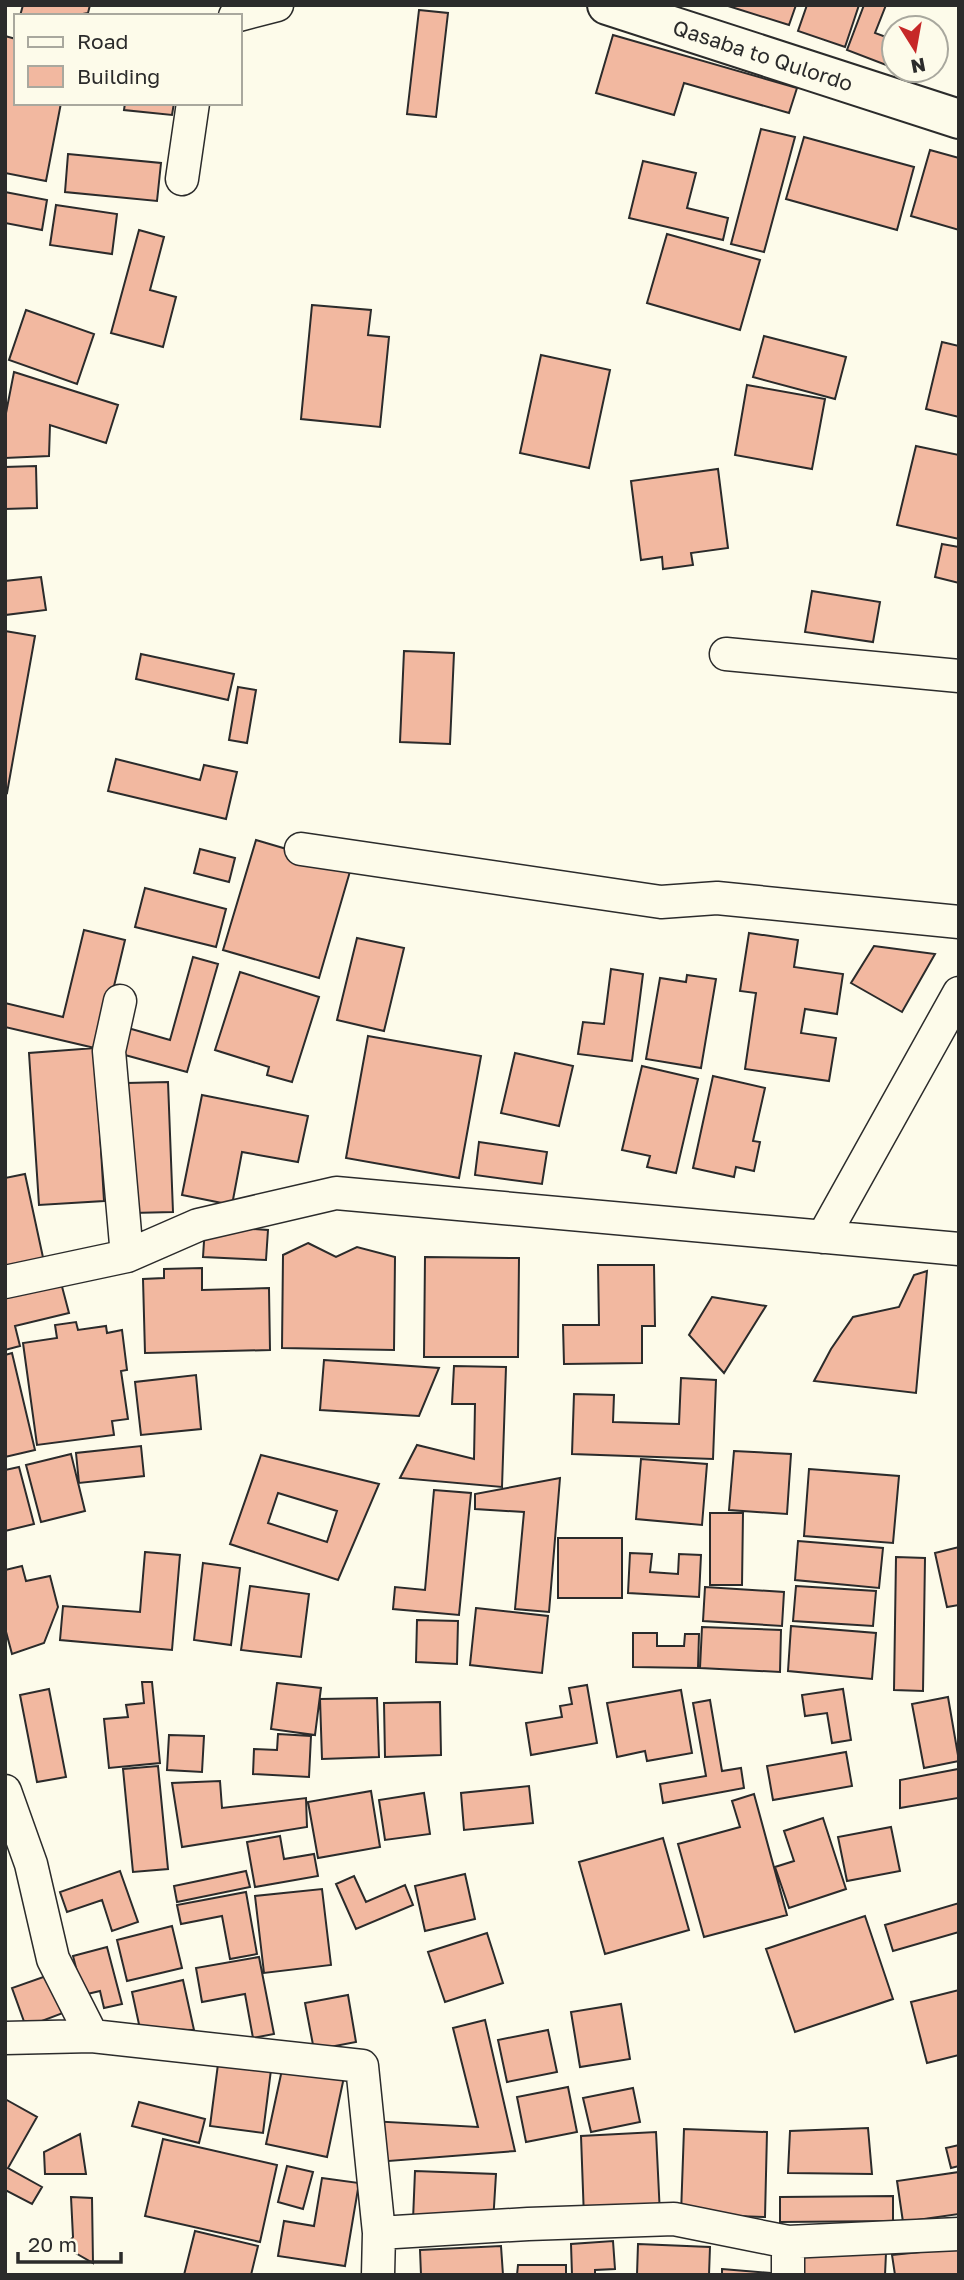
<svg xmlns="http://www.w3.org/2000/svg" width="964" height="2280" font-family="'Golos Text',sans-serif">
<style>
.building{fill:#f2b8a0;stroke:#2b2b2b;stroke-width:2;fill-rule:evenodd}
.lines{fill:none;stroke-linecap:round;stroke-linejoin:round}
.street-casing{stroke:#2b2b2b;stroke-width:35}
.secondary-casing{stroke:#2b2b2b;stroke-width:42}
.street{stroke:#fdfbea;stroke-width:32}
.secondary{stroke:#fdfbea;stroke-width:38}
.labels{text-anchor:middle;dominant-baseline:central;stroke-width:5;stroke-linejoin:round;paint-order:stroke}
.street-label{font-size:21px;fill:#2b2b2b;stroke:#fdfbea}
</style>
<rect width="100%" height="100%" fill="#fdfbea"/>
<path class="building" d="M23,5H90L88,13L72,16H20Z
M725,5H796L789,25Z
M807,5H859L845,47L798,31Z
M864,5H886L875,33L894,40V68L847,50Z
M419,10L448,13L436,117L407,114Z
M613,35L797,88L789,113L684,83L674,115L596,93Z
M5,36L16,39V103H61L46,181L5,173Z
M125,103H174L172,115L124,110Z
M761,129L795,137L764,252L731,244Z
M804,137L914,167L897,230L786,199Z
M930,150L959,158V230L911,216Z
M68,154L161,163L157,201L65,192Z
M643,161L696,173L687,208L728,218L723,240L629,218Z
M5,192L47,200L42,230L5,223Z
M56,205L117,214L112,254L50,245Z
M139,230L164,237L150,290L176,297L163,347L111,333Z
M667,234L760,260L740,330L647,303Z
M312,305L371,310L368,335L389,337L380,427L301,419Z
M26,310L94,334L77,384L9,360Z
M764,336L846,357L835,399L753,377Z
M942,342L959,346V417L926,409Z
M541,355L610,370L589,468L520,453Z
M14,372L118,405L106,443L50,425L49,456L5,458V418Z
M747,385L825,399L812,469L735,455Z
M916,446L959,455V539L897,525Z
M36,466L37,508L5,509V467Z
M718,469L728,548L691,553L693,565L663,569L662,557L641,560L631,481Z
M942,544L959,547V583L935,577Z
M41,577L46,610L5,615V581Z
M812,591L880,602L873,642L805,632Z
M5,631L35,636L7,793L5,792Z
M404,651L454,653L450,744L400,742Z
M141,654L234,674L228,700L136,679Z
M238,687L256,690L247,743L229,740Z
M116,759L200,780L204,765L237,772L226,819L108,791Z
M256,840L351,868L319,978L223,950Z
M200,849L235,858L229,882L194,873Z
M145,888L226,909L216,947L135,927Z
M84,930L125,940L99,1049L5,1027V1003L63,1017Z
M749,933L798,940L794,967L843,974L837,1014L805,1009L801,1033L836,1038L829,1081L745,1069L756,993L740,991Z
M357,938L404,948L384,1031L337,1020Z
M874,946L935,954L902,1012L851,983Z
M193,957L218,964L187,1072L114,1052L121,1026L170,1040Z
M611,969L643,974L632,1061L578,1054L583,1022L604,1024Z
M240,972L319,997L292,1082L267,1075L269,1067L215,1050Z
M687,975L716,979L701,1068L646,1059L660,978L686,982Z
M368,1036L481,1056L459,1178L346,1158Z
M95,1048L104,1201L39,1205L29,1053Z
M515,1053L573,1066L559,1126L501,1113Z
M642,1066L698,1079L676,1173L647,1167L650,1156L622,1150Z
M713,1076L765,1088L753,1141L760,1142L754,1171L736,1167L734,1177L693,1168Z
M168,1082L173,1212L132,1213L127,1083Z
M202,1095L308,1116L298,1162L242,1152L232,1205L182,1195Z
M479,1142L547,1152L542,1184L475,1175Z
M25,1174L44,1262L5,1271V1178Z
M205,1226L268,1230L266,1260L203,1257Z
M308,1243L336,1257L357,1247L395,1257L394,1350L282,1348L283,1255Z
M425,1257L519,1258L518,1357H424Z
M598,1265H654L655,1326H642V1363L564,1364L563,1325H599Z
M202,1268V1290L269,1288L270,1350L145,1353L143,1279L164,1278V1269Z
M927,1271L916,1393L814,1381L831,1349L853,1317L899,1307L914,1275Z
M60,1279L69,1313L15,1326L20,1346L5,1350V1292Z
M712,1297L766,1306L724,1373L689,1335Z
M76,1322L78,1330L106,1326L107,1333L122,1330L127,1370L121,1371L128,1419L112,1421L114,1435L37,1445L23,1343L57,1338L55,1325Z
M12,1353L35,1450L5,1457V1355Z
M324,1360L439,1368L419,1416L320,1410Z
M454,1366L506,1367L502,1487L400,1478L417,1445L474,1459L475,1404H452Z
M196,1375L201,1429L141,1435L135,1382Z
M681,1378L716,1380L713,1459L572,1454L574,1394L614,1395L613,1422L679,1424Z
M141,1446L144,1476L79,1483L76,1453Z
M734,1451L791,1454L787,1514L729,1510Z
M71,1454L85,1511L41,1522L26,1465Z
M261,1455L379,1484L338,1580L230,1544ZM278,1493L337,1511L327,1542L268,1523Z
M641,1459L707,1464L702,1525L636,1519Z
M19,1467L34,1524L5,1531V1470Z
M809,1469L899,1476L893,1543L804,1536Z
M560,1478L549,1612L515,1609L524,1512L475,1509V1494Z
M434,1490L471,1493L459,1615L393,1609L395,1587L425,1590Z
M710,1513H743L742,1585H710Z
M558,1538H622V1598H558Z
M798,1541L883,1548L879,1588L795,1580Z
M959,1547V1605L947,1607L935,1553Z
M145,1552L180,1555L172,1650L60,1640L63,1606L140,1612Z
M630,1553L652,1554L650,1572L678,1574L679,1554L701,1555L699,1597L628,1593Z
M896,1557L925,1558L923,1691L894,1690Z
M203,1563L240,1568L231,1645L194,1640Z
M22,1566L26,1581L50,1576L58,1607L44,1643L12,1654L5,1628V1570Z
M250,1586L309,1594L301,1657L241,1650Z
M796,1586L876,1591L873,1626L793,1621Z
M705,1587L784,1592L782,1626L703,1621Z
M476,1608L548,1616L542,1673L470,1665Z
M417,1620L458,1621L457,1664L416,1662Z
M791,1626L876,1633L872,1679L788,1671Z
M702,1627L781,1630L780,1672L700,1668Z
M633,1633H657V1646H684L685,1634H699L698,1668L633,1667Z
M142,1682H152L160,1763L109,1768L104,1719L128,1717L126,1705L144,1703Z
M277,1683L321,1688L315,1735L271,1729Z
M587,1685L597,1743L531,1755L526,1723L562,1717L560,1706L572,1704L569,1688Z
M49,1689L66,1777L37,1782L20,1695Z
M843,1689L851,1740L832,1743L827,1713L805,1716L802,1695Z
M681,1690L692,1753L647,1761L645,1751L617,1757L607,1703Z
M948,1697L959,1761L924,1768L912,1704Z
M377,1698L379,1757L322,1759L320,1699Z
M710,1700L722,1771L741,1768L744,1788L663,1803L660,1784L706,1776L693,1703Z
M440,1702L441,1755L385,1757L384,1703Z
M278,1734L311,1736L309,1777L253,1774L254,1749L277,1750Z
M169,1735L204,1736L202,1772L167,1770Z
M846,1752L852,1786L773,1800L767,1766Z
M158,1766L168,1869L133,1872L123,1769Z
M958,1769V1798L900,1808V1780Z
M220,1781L222,1808L306,1798L307,1827L182,1847L172,1783Z
M529,1786L533,1823L464,1830L461,1793Z
M371,1791L380,1847L318,1858L308,1802Z
M424,1793L430,1834L385,1840L379,1800Z
M754,1794L787,1915L704,1937L678,1844L740,1827L732,1801Z
M823,1818L846,1889L789,1908L775,1867L794,1861L784,1831Z
M891,1827L900,1871L847,1881L838,1837Z
M280,1836L284,1859L314,1854L318,1876L255,1887L247,1842Z
M663,1838L689,1930L605,1954L579,1862Z
M120,1871L138,1922L112,1931L102,1900L67,1912L60,1892Z
M246,1871L250,1887L177,1902L174,1886Z
M465,1874L475,1919L425,1931L415,1886Z
M354,1876L366,1902L405,1885L413,1905L356,1929L336,1884Z
M322,1889L331,1965L264,1973L255,1896Z
M246,1892L257,1954L230,1959L222,1916L181,1924L177,1905Z
M959,1903V1932L893,1951L885,1925Z
M865,1916L893,1999L795,2032L766,1949Z
M172,1926L182,1968L127,1981L117,1940Z
M487,1933L503,1983L445,2002L428,1952Z
M107,1947L122,2004L104,2008L100,1991L83,1995L73,1956Z
M259,1957L274,2034L253,2038L245,1994L202,2002L196,1968Z
M49,1975L63,2013L26,2027L12,1988Z
M183,1980L194,2030L140,2029L132,1992Z
M959,1990V2055L927,2063L911,2002Z
M348,1995L356,2042L314,2050L305,2003Z
M621,2004L630,2059L580,2067L571,2012Z
M485,2020L515,2151L376,2162L370,2121L478,2127L453,2028Z
M548,2030L557,2072L507,2082L498,2040Z
M218,2064L271,2070L263,2133L210,2126Z
M283,2065L344,2077L327,2157L266,2144Z
M568,2087L577,2132L526,2142L517,2097Z
M633,2088L640,2122L591,2132L583,2098Z
M5,2099L37,2117L8,2168L42,2187L32,2204L5,2190Z
M139,2102L205,2119L199,2143L132,2126Z
M868,2128L872,2174L788,2173L790,2131Z
M684,2129L767,2132L765,2217L681,2214Z
M656,2132L660,2215L584,2218L581,2136Z
M80,2134L86,2174H45L44,2152Z
M163,2139L277,2165L260,2242L145,2216Z
M959,2145V2166L951,2168L946,2148Z
M287,2166L313,2172L303,2209L278,2202Z
M415,2171L496,2174L493,2223L413,2220Z
M959,2172V2214L903,2222L897,2181Z
M322,2178L359,2183L345,2266L278,2256L284,2221L314,2226Z
M893,2196V2221L780,2222V2197Z
M71,2197L92,2198L93,2263L65,2247L73,2237Z
M195,2231L258,2246L251,2275H184Z
M613,2241L615,2269L595,2270V2275H572L571,2244Z
M638,2244L710,2247L709,2275H637Z
M501,2246L503,2275H421L420,2250Z
M959,2248V2275H895L892,2255Z
M795,2249L886,2253L885,2275H794Z
M518,2265H566V2275H517Z
M722,2269L770,2273V2275H722Z"/>
<g class="lines">
<defs>
<path id="street" d="M235,16L277,5
M182,179L193,103
M726,654L959,676
M301,849L661,902L717,898L959,922
M120,1001L109,1051L127,1256
M823,1237L959,993
M5,1282L127,1256L198,1225L336,1193L959,1249
M5,1791L31,1864L53,1959L92,2036
M5,2038L92,2036L362,2066L379,2233L378,2275
M379,2233L528,2224L674,2219L788,2242L959,2234
M788,2242V2275"/>
<path id="secondary" d="M607,5L959,119"/>
</defs>
<use href="#street" class="street-casing"/>
<use href="#secondary" class="secondary-casing"/>
<use href="#street" class="street"/>
<use href="#secondary" class="secondary"/>
</g>
<g class="labels">
<g class="street-label">
<text transform="translate(763 55) rotate(18)">Qasaba to Qulordo</text>
</g>
</g>
<rect width="964" height="2280" fill="none" stroke="#2b2b2b" stroke-width="14"/>
<rect x="14" y="14" width="228" height="91" fill="#fdfbea" stroke="#a9a89e" stroke-width="2"/>
<rect x="28" y="37" width="35" height="10" fill="#fdfbea" stroke="#a9a89e" stroke-width="2"/>
<text x="77" y="49" font-size="21" fill="#2b2b2b">Road</text>
<rect x="28" y="66" width="35" height="21" fill="#f2b8a0" stroke="#a9a89e" stroke-width="2"/>
<text x="77" y="84" font-size="21" fill="#2b2b2b">Building</text>
<g transform="translate(915 49) rotate(169)"><circle r="33" fill="#fdfbea" stroke="#a9a89e" stroke-width="2"/>
<path d="M0-5L12 26L0 18L-12 26Z" fill="#c62828"/>
<text y="-10" font-size="19" font-weight="bold" text-anchor="middle" fill="#2b2b2b">N</text>
</g>
<path d="M18 2252v10h103v-10" fill="none" stroke="#2b2b2b" stroke-width="3.5"/>
<text x="28" y="2252" font-size="21" fill="#2b2b2b" stroke="#fdfbea" stroke-width="5" paint-order="stroke">20 m</text>
</svg>
